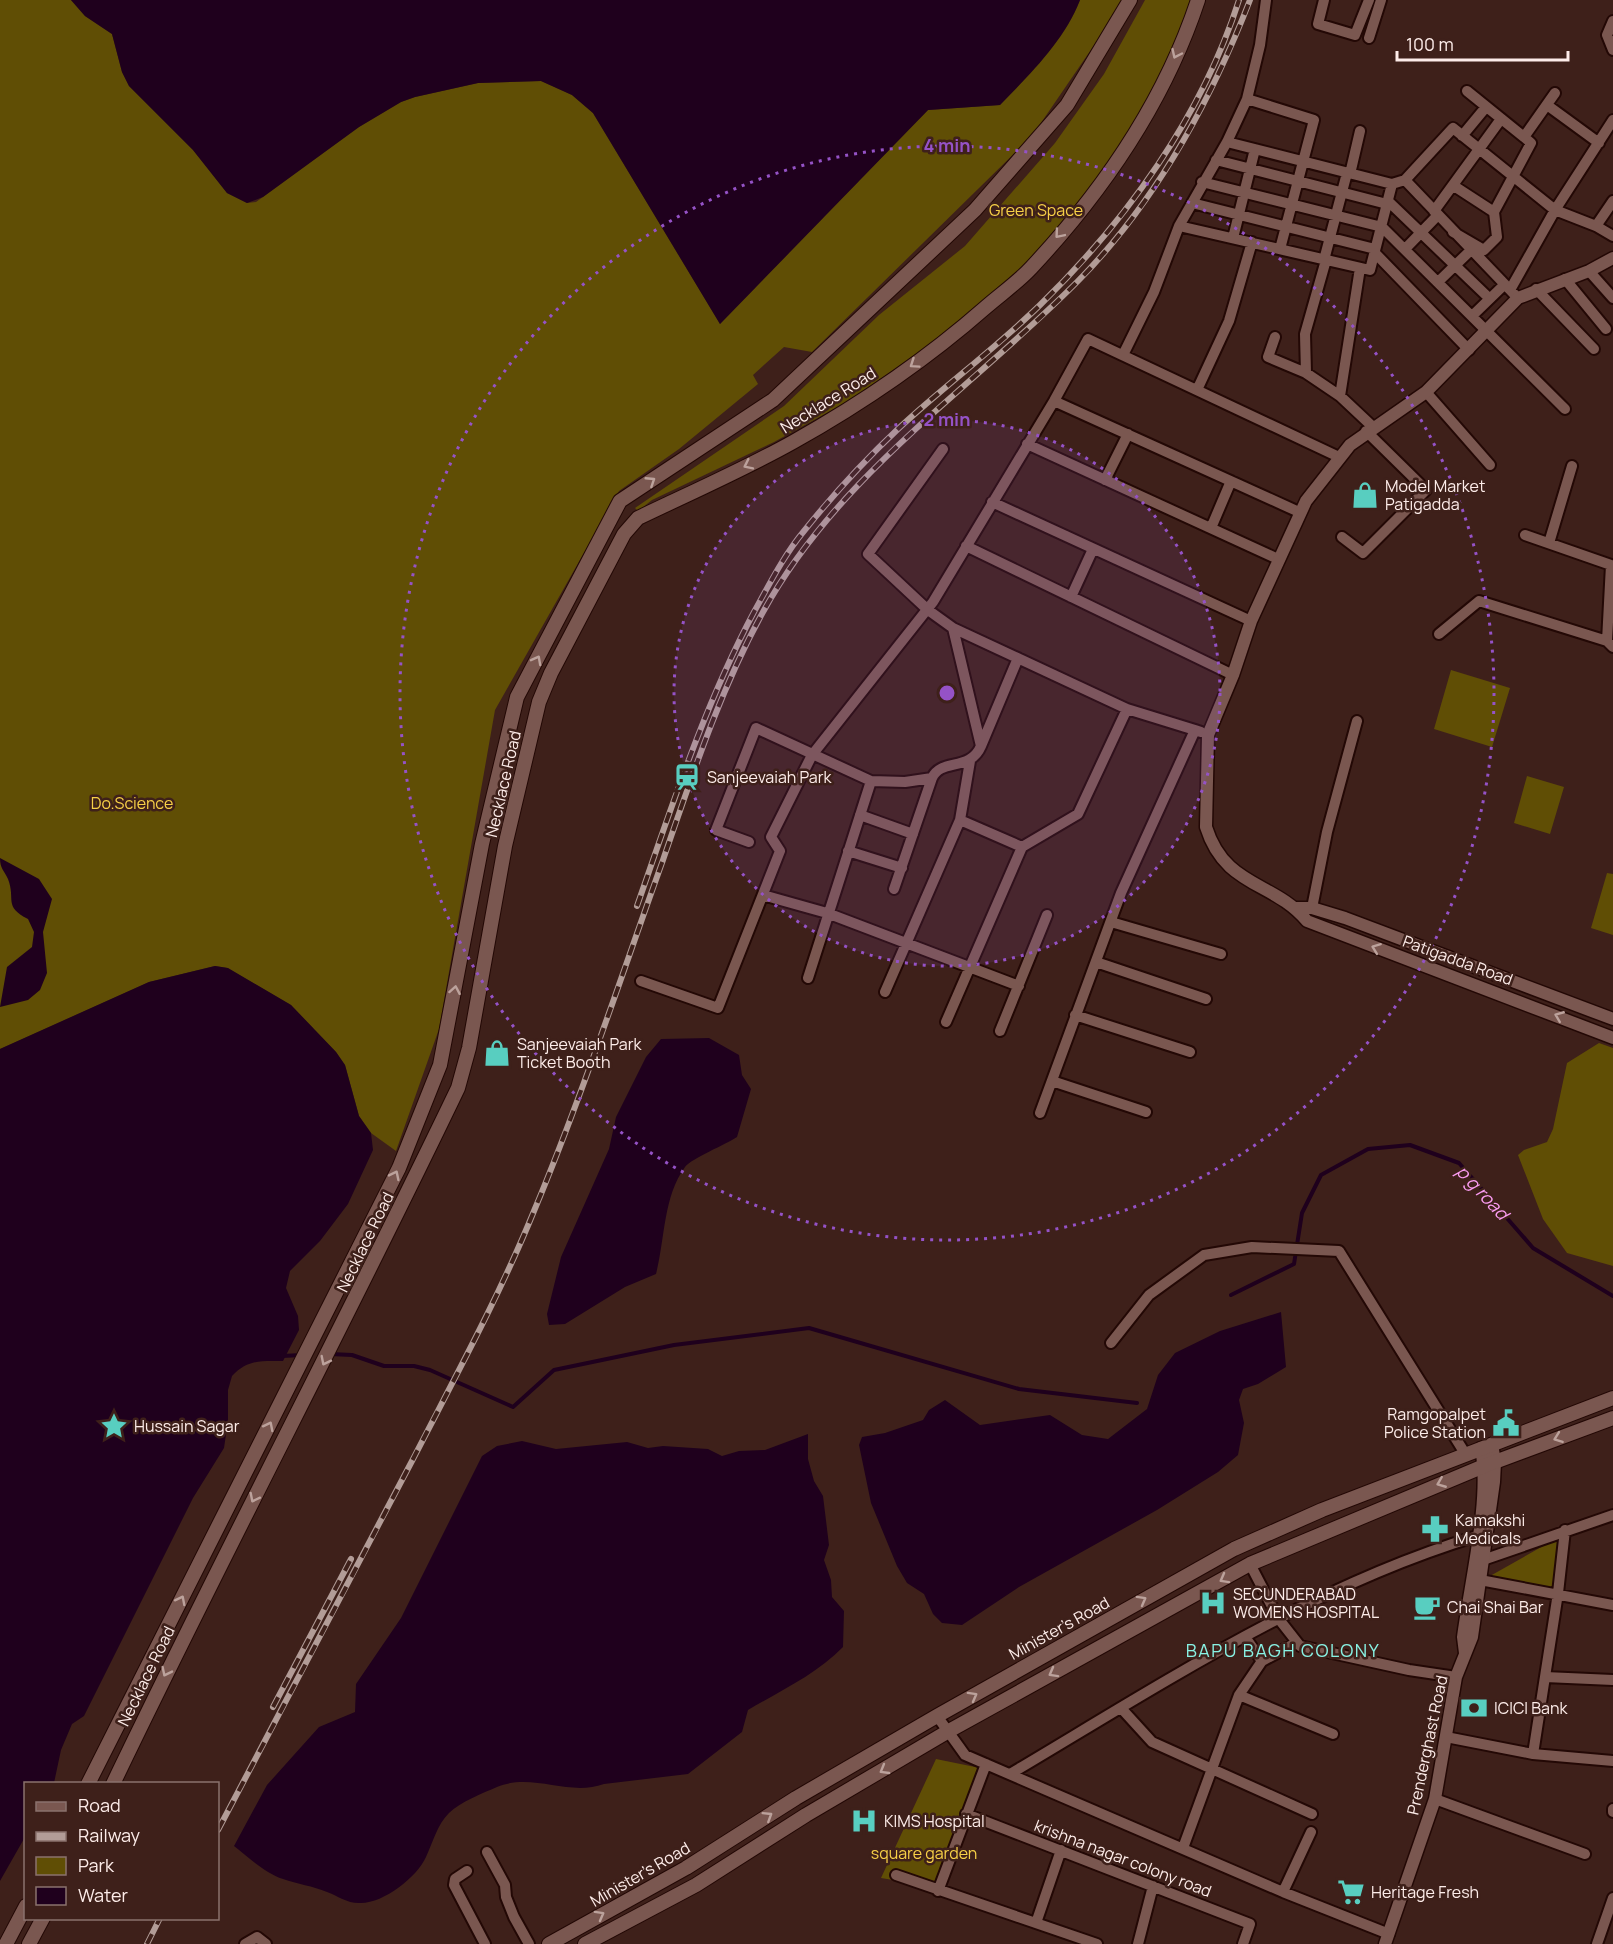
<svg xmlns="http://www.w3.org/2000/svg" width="1613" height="1944" font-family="Manrope,sans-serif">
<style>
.green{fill:#604e05}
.water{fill:#1f001d}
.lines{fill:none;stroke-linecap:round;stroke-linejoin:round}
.stream{stroke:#1f001d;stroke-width:4}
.minor-casing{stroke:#230805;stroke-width:14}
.tertiary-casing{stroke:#230805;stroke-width:15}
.secondary-casing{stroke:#230805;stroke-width:16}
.minor{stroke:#7a5750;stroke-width:10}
.tertiary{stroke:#7a5750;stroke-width:12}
.secondary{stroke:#7a5750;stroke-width:14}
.rail-casing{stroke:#b29c97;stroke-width:6}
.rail{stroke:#3e201a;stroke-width:4;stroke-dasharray:11;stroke-linecap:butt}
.oneway{stroke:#bca29c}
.ring{fill:none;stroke:#9552c7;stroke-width:3;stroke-dasharray:3 6}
.labels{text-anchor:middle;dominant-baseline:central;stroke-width:5;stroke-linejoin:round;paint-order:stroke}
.park-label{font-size:16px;fill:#f7d047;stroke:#3e201a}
.street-label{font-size:16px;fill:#fdece9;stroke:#3e201a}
.poi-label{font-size:16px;fill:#fdece9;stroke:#3e201a;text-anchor:start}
.water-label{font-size:18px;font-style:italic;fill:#fa9bf1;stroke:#3e201a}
.neighbourhood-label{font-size:18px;letter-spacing:1.5px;fill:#89f2e4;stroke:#3e201a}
.centre{fill:#9552c7;stroke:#3e201a;stroke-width:3}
.ring-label{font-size:18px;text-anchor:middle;font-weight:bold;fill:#9552c7;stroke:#3e201a;stroke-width:5;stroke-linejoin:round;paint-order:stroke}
</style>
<rect width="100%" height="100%" fill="#3e201a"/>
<path class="green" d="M0,0H71L85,16L112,34L122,72L129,86L193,150L227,193L247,203L256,202L359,127L401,102L415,97L478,83L541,81L572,95L593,113L720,324L928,110L1000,105C1030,74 1064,41 1080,0H1125L1032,136L812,352L784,347L753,375L758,384L679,449L619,491L495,710L439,1029L396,1151L371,1133L359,1116L345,1065L336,1052L291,1005L227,968L215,966L149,982L0,1049Z
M1145,0H1190L1178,40L1142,115L1072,214L1031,260L963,321L850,400L774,442L652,500L638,511L635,508L784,406L879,315L965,246L1055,143L1104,74Z
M1451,670L1510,688L1492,747L1434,729Z
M1527,776L1564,787L1550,834L1514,823Z
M1607,873L1613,874V935L1591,928Z
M1599,1043L1613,1048V1266L1567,1253L1543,1219L1518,1155L1524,1150L1547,1142L1553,1129L1567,1063Z
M1566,1533L1558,1590L1483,1580Z
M936,1759L985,1769L941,1888L881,1878Z"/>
<path class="water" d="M71,0H1080C1064,41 1030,74 1000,105L928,110L720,324L593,113L572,95L541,81L478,83L415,97L401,102L359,127L263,197L247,203L227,193L193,150L129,86L122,72L112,34L85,16Z
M0,858L39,879L52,899L43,932L47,973L40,990L28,1000L0,1007L7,967L32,947L34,932L28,919C3,906 16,900 8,879C4,870 0,869 0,858Z
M215,966L228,968L291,1005L336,1052L345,1065L359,1116L371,1133L373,1150L348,1204L320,1241L290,1271L286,1288L298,1316L299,1330L283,1361C262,1361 248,1359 232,1376L228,1390V1421L224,1448L193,1498L84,1716L72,1724L61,1750L54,1783L26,1784L25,1837L0,1881V1049L149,982Z
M709,1038L739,1055L742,1075L751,1089L737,1137C725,1145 692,1158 685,1167C663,1197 665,1240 656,1274L625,1287L565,1324L549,1325L547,1314L561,1257L609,1149L616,1117L646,1057L661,1039Z
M1281,1312L1286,1367L1258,1384L1243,1389L1239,1400L1244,1423L1238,1455L1218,1472L1157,1510L1019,1587L962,1625L942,1623L933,1614L924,1594L907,1583L897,1566L871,1503L859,1445L862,1437L885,1433L923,1420L929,1410L945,1400L980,1425L1050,1415L1082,1435L1108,1439L1147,1409L1158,1375L1175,1353L1220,1331Z
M808,1434V1459L814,1481L823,1496L829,1545L824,1560L831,1580L832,1597L844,1611L843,1647C817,1674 780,1691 748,1710L742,1732L688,1774L604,1784C568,1797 533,1772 497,1787C483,1793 460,1802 449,1813C437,1825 433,1842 426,1857C417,1877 384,1903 361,1903C348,1904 338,1896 327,1892C313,1886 297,1884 283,1879C265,1873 249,1858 234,1846L267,1785L319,1727L355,1712L356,1684L401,1618L482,1456L497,1446L522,1441L556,1449L627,1442L648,1448L663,1446L708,1449L722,1456L739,1451L765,1450Z"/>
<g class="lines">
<path class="stream" d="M1231,1295L1294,1264L1302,1213L1321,1175L1368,1149L1410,1145L1459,1163L1533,1248L1613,1296
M330,1354L352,1355L384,1366H414L430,1370L513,1407L554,1370L674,1345L809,1328L1019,1389L1137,1403
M282,1356L302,1355"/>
<defs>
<path id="minor" d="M1324,0L1318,24L1355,35L1369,0
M1613,21L1607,35L1613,50
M1369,38L1381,0
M1467,91L1524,137
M1247,99L1314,120L1280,249
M1547,105L1599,143
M1462,136L1486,107
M1227,142L1392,184
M1216,160L1387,204
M1350,174L1360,131
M1405,180L1515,295
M1202,182L1382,227L1565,409
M1454,186L1494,212
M1388,201L1489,298
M1192,203L1375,249
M1434,211L1501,119
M1179,226L1370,270L1392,184L1405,180L1453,128L1555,210L1596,226L1613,236
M1596,226L1613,201
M1453,232L1484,250L1497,237L1494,212L1531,143L1524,137L1555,93
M1233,238L1255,149
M1405,249L1438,215
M1374,252L1469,350
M1324,260L1347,173
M1326,260L1305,334L1306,373L1340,396L1373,427
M1589,271L1613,298
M1565,279L1606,329
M1439,281L1471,250
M1536,289L1594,349
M1510,290L1555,210L1613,120
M1473,315L1504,285
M1275,337L1268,357L1306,373
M1123,355L1154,292L1179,226L1227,142L1247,99L1260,45L1266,0
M1197,390L1229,321L1252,242
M1426,392L1490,465
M1340,396L1360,268
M1054,401L1299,512
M1027,444L1278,559
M943,449L868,554L928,610L953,628L1127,709L1195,730
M1105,480L1128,434
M992,502L1251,621
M1211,528L1231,481
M1525,535L1611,565L1607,641
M1342,537L1363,553L1426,490L1366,431
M1549,543L1572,466
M966,546L1233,675
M1071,597L1093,549
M1439,634L1479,601L1607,641L1613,647
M981,746L1018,658
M970,761L960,820L1022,847
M860,815L913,834
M749,842L716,830L756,728L871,781L905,782L932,778C941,758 970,772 981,746L953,628
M848,851L902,868
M894,889L932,778
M763,895L827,913L1019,986
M1312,908L1327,832L1357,721
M1111,922L1221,954
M1096,962L1206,999
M808,978L871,781
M641,981L718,1008L780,851L771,837L812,755L933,602L1054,401L1088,339L1339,457
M885,992L960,820
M1075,1015L1190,1052
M946,1022L1022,847L1078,814L1127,709
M1000,1031L1047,915
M1052,1081L1146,1112
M1040,1113L1121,893L1195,730L1201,732
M1111,1343L1149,1295L1204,1255L1252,1247L1339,1251L1466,1455
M1483,1560L1613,1515
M1250,1564L1278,1618L1300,1646L1409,1670L1456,1677
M1480,1580L1613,1605
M1245,1637L1262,1661
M1545,1677L1613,1680
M1239,1695L1333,1734
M1121,1708L1152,1742L1312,1814
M937,1716L965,1755L1283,1892L1389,1934
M1446,1737L1533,1754L1613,1761
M1533,1754L1558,1593L1565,1530
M1010,1774C1160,1685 1309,1587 1477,1536
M1435,1799L1585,1854
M1613,1812V1809
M966,1814L1250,1924L1243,1944
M1183,1848L1239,1695L1262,1661L1296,1643
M487,1852L505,1885L506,1897L514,1917L529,1944
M467,1871L455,1879L454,1885L485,1944
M896,1875L1097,1944
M938,1891L986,1764
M1283,1892L1311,1832
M1036,1923L1061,1850
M245,1944L257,1937L266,1944
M1138,1944L1153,1886
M1597,1944L1613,1898"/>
<path id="tertiary" d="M1613,258L1589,271L1518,298L1426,392L1350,445L1306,501L1251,621L1233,675L1208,735L1206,827C1225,888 1274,881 1307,921L1613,1038
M1297,908H1312L1345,918L1613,1019
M1465,1653L1463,1637C1470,1583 1491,1499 1481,1448
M1385,1944L1435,1799L1456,1677L1472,1637L1494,1482L1495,1462L1492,1444"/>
<path id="secondary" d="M88,1784L399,1168L440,1065L482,844L517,697L620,501L773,400L975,210L1067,105L1130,0
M113,1784C225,1550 346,1322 458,1088L469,1048L505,846L539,702L551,673L624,534L638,518C690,493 743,470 793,442C861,404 928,358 986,307C1001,294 1018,282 1031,268C1103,191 1165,100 1198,0
M6,1944L26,1906
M29,1944L43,1918
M549,1944L686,1868L796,1798L937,1716L1234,1549L1322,1510L1613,1398
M585,1944L696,1885L806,1815L947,1732L1250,1564L1484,1466L1613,1418"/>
</defs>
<use href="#minor" class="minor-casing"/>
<use href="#tertiary" class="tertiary-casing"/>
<use href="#secondary" class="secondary-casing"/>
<use href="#minor" class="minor"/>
<use href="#tertiary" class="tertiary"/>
<use href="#secondary" class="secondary"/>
<defs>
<path id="rail" d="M637,906C672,806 704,706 754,612C769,585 784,555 804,531C832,496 865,460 898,429C944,386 995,349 1040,305C1127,220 1202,116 1239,0
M273,1707L351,1559
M218,1830C283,1707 348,1584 412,1461C454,1379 499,1297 534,1211C582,1096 621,977 663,860C692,776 720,690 763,612C838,475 971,389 1078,281C1156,202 1210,103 1250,0
M147,1944L160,1918"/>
</defs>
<use href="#rail" class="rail-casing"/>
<use href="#rail" class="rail"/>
</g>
<defs><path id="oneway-chevron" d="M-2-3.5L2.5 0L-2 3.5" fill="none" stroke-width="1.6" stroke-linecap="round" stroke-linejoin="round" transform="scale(1.5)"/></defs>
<g class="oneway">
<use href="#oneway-chevron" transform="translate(1176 54) rotate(115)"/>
<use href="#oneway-chevron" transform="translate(1059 234) rotate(130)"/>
<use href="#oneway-chevron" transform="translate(914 364) rotate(146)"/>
<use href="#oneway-chevron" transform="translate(748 465) rotate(154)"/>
<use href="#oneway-chevron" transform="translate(651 481) rotate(-33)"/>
<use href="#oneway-chevron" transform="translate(537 660) rotate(-62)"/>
<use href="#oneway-chevron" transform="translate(1376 948) rotate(-159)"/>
<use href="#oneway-chevron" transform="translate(455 990) rotate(-80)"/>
<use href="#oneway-chevron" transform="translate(1559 1016) rotate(-158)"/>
<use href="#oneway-chevron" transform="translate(395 1175) rotate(-64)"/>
<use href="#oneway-chevron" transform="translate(325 1361) rotate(117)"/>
<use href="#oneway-chevron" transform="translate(269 1426) rotate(-63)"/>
<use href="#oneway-chevron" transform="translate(1558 1438) rotate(160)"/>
<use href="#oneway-chevron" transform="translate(1441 1483) rotate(158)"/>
<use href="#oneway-chevron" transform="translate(254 1498) rotate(117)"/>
<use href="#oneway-chevron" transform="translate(1224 1579) rotate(151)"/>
<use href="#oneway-chevron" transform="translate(181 1600) rotate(-63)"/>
<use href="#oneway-chevron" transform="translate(1142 1600) rotate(-29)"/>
<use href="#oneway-chevron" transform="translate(166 1672) rotate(116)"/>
<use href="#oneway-chevron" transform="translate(1053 1673) rotate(151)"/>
<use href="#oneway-chevron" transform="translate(973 1696) rotate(-29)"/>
<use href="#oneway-chevron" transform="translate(884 1770) rotate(150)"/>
<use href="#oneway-chevron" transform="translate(768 1816) rotate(-32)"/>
<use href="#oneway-chevron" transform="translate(600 1915) rotate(-29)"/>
</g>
<circle cx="947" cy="693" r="273" fill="#9552c7" fill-opacity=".12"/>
<g class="ring">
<circle cx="947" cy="693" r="273"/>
<circle cx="947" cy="693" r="547"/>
</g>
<defs>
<symbol id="shop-bare" viewBox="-9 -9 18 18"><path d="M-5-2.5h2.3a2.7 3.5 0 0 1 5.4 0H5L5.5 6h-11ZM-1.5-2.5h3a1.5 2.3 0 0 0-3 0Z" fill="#58cec0" stroke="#3e201a" stroke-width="2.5" paint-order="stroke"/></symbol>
<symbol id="station-bare" viewBox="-9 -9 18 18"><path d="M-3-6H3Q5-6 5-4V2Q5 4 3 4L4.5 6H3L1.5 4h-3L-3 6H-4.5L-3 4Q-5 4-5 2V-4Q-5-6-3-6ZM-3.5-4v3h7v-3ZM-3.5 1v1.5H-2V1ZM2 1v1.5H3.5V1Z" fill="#58cec0" stroke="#3e201a" stroke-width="2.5" paint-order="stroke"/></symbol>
<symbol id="civic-bare" viewBox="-9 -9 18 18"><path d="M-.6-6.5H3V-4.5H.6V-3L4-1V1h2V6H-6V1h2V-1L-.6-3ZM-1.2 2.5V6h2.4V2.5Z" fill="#58cec0" stroke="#3e201a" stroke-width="2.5" paint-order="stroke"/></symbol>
<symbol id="sight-bare" viewBox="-9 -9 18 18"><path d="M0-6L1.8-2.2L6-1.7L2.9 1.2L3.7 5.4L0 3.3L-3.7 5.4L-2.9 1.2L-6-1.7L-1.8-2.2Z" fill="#58cec0" stroke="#3e201a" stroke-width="2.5" paint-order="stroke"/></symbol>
<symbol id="pharmacy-bare" viewBox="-9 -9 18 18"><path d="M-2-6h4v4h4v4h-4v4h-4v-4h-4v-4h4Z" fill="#58cec0" stroke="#3e201a" stroke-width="2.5" paint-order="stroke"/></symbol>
<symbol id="hospital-bare" viewBox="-9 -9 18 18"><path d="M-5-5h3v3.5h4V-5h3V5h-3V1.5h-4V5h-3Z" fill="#58cec0" stroke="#3e201a" stroke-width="2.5" paint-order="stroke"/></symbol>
<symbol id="cafe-bare" viewBox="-9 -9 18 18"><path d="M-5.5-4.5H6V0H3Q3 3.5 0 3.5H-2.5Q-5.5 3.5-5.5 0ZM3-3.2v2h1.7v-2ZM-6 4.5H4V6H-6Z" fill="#58cec0" stroke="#3e201a" stroke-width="2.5" paint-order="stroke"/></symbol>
<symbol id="bank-bare" viewBox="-9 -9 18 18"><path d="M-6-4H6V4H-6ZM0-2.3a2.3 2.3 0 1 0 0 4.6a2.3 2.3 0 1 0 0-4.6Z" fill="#58cec0" stroke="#3e201a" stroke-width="2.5" paint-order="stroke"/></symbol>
<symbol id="supermarket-bare" viewBox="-9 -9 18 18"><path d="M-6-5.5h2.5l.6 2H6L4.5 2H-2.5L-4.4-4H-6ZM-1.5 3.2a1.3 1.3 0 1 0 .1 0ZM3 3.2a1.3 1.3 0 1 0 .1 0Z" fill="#58cec0" stroke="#3e201a" stroke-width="2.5" paint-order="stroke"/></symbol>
</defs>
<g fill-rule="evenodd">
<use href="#shop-bare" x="1346" y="476" width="38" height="38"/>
<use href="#station-bare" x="668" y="758" width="38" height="38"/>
<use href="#shop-bare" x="478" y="1034" width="38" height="38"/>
<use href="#civic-bare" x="1487" y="1404" width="38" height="38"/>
<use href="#sight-bare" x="95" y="1407" width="38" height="38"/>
<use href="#pharmacy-bare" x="1416" y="1510" width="38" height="38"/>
<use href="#hospital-bare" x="1194" y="1584" width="38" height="38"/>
<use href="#cafe-bare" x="1408" y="1588" width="38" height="38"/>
<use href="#bank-bare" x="1455" y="1689" width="38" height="38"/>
<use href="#hospital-bare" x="845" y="1802" width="38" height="38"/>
<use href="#supermarket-bare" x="1332" y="1873" width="38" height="38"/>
</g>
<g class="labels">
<g class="park-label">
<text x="1036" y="210">Green Space</text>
<text x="132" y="803">Do.Science</text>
<text x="924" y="1853">square garden</text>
</g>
<g class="street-label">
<text transform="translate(828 400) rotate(-32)">Necklace Road</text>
<text transform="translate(503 784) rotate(-77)">Necklace Road</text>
<text transform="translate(1458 960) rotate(20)">Patigadda Road</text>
<text transform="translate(365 1242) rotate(-64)">Necklace Road</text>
<text transform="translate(1059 1628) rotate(-29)">Minister's Road</text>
<text transform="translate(146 1676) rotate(-64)">Necklace Road</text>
<text transform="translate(1427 1745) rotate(-78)">Prenderghast Road</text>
<text transform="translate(1123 1858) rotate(21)">krishna nagar colony road</text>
<text transform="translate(640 1874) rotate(-30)">Minister's Road</text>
</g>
<g class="poi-label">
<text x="1385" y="486">Model Market<tspan x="1385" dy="18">Patigadda</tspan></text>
<text x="707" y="777">Sanjeevaiah Park</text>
<text x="517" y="1044">Sanjeevaiah Park<tspan x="517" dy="18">Ticket Booth</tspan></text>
<text x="1486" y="1414" text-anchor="end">Ramgopalpet<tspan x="1486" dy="18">Police Station</tspan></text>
<text x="134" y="1426">Hussain Sagar</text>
<text x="1455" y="1520">Kamakshi<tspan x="1455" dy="18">Medicals</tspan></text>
<text x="1233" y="1594">SECUNDERABAD<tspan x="1233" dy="18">WOMENS HOSPITAL</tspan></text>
<text x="1447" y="1607">Chai Shai Bar</text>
<text x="1494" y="1708">ICICI Bank</text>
<text x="884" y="1821">KIMS Hospital</text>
<text x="1371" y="1892">Heritage Fresh</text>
</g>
<g class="water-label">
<text transform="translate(1483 1192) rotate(47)">p g road</text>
</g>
<g class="neighbourhood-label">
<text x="1283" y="1650">BAPU BAGH COLONY</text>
</g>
</g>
<circle cx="947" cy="693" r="9" class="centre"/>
<g class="ring-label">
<text x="947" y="152">4 min</text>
<text x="947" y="426">2 min</text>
</g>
<rect x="24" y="1782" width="195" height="138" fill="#3e201a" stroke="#8a726d" stroke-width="1.5"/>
<rect x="36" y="1802" width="30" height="9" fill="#7a5750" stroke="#8a726d" stroke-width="1.5"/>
<text x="78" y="1812" font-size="18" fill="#fdece9">Road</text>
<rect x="36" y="1832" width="30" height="9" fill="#b29c97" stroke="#8a726d" stroke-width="1.5"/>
<text x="78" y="1842" font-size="18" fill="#fdece9">Railway</text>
<rect x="36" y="1857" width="30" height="18" fill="#604e05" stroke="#8a726d" stroke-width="1.5"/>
<text x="78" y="1872" font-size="18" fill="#fdece9">Park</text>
<rect x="36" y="1887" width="30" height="18" fill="#1f001d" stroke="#8a726d" stroke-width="1.5"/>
<text x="78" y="1902" font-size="18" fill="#fdece9">Water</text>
<path d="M1397 51v9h171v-9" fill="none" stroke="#fdece9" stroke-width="3"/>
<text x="1406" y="51" font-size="18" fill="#fdece9" stroke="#3e201a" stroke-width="4.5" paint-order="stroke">100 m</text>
</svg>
